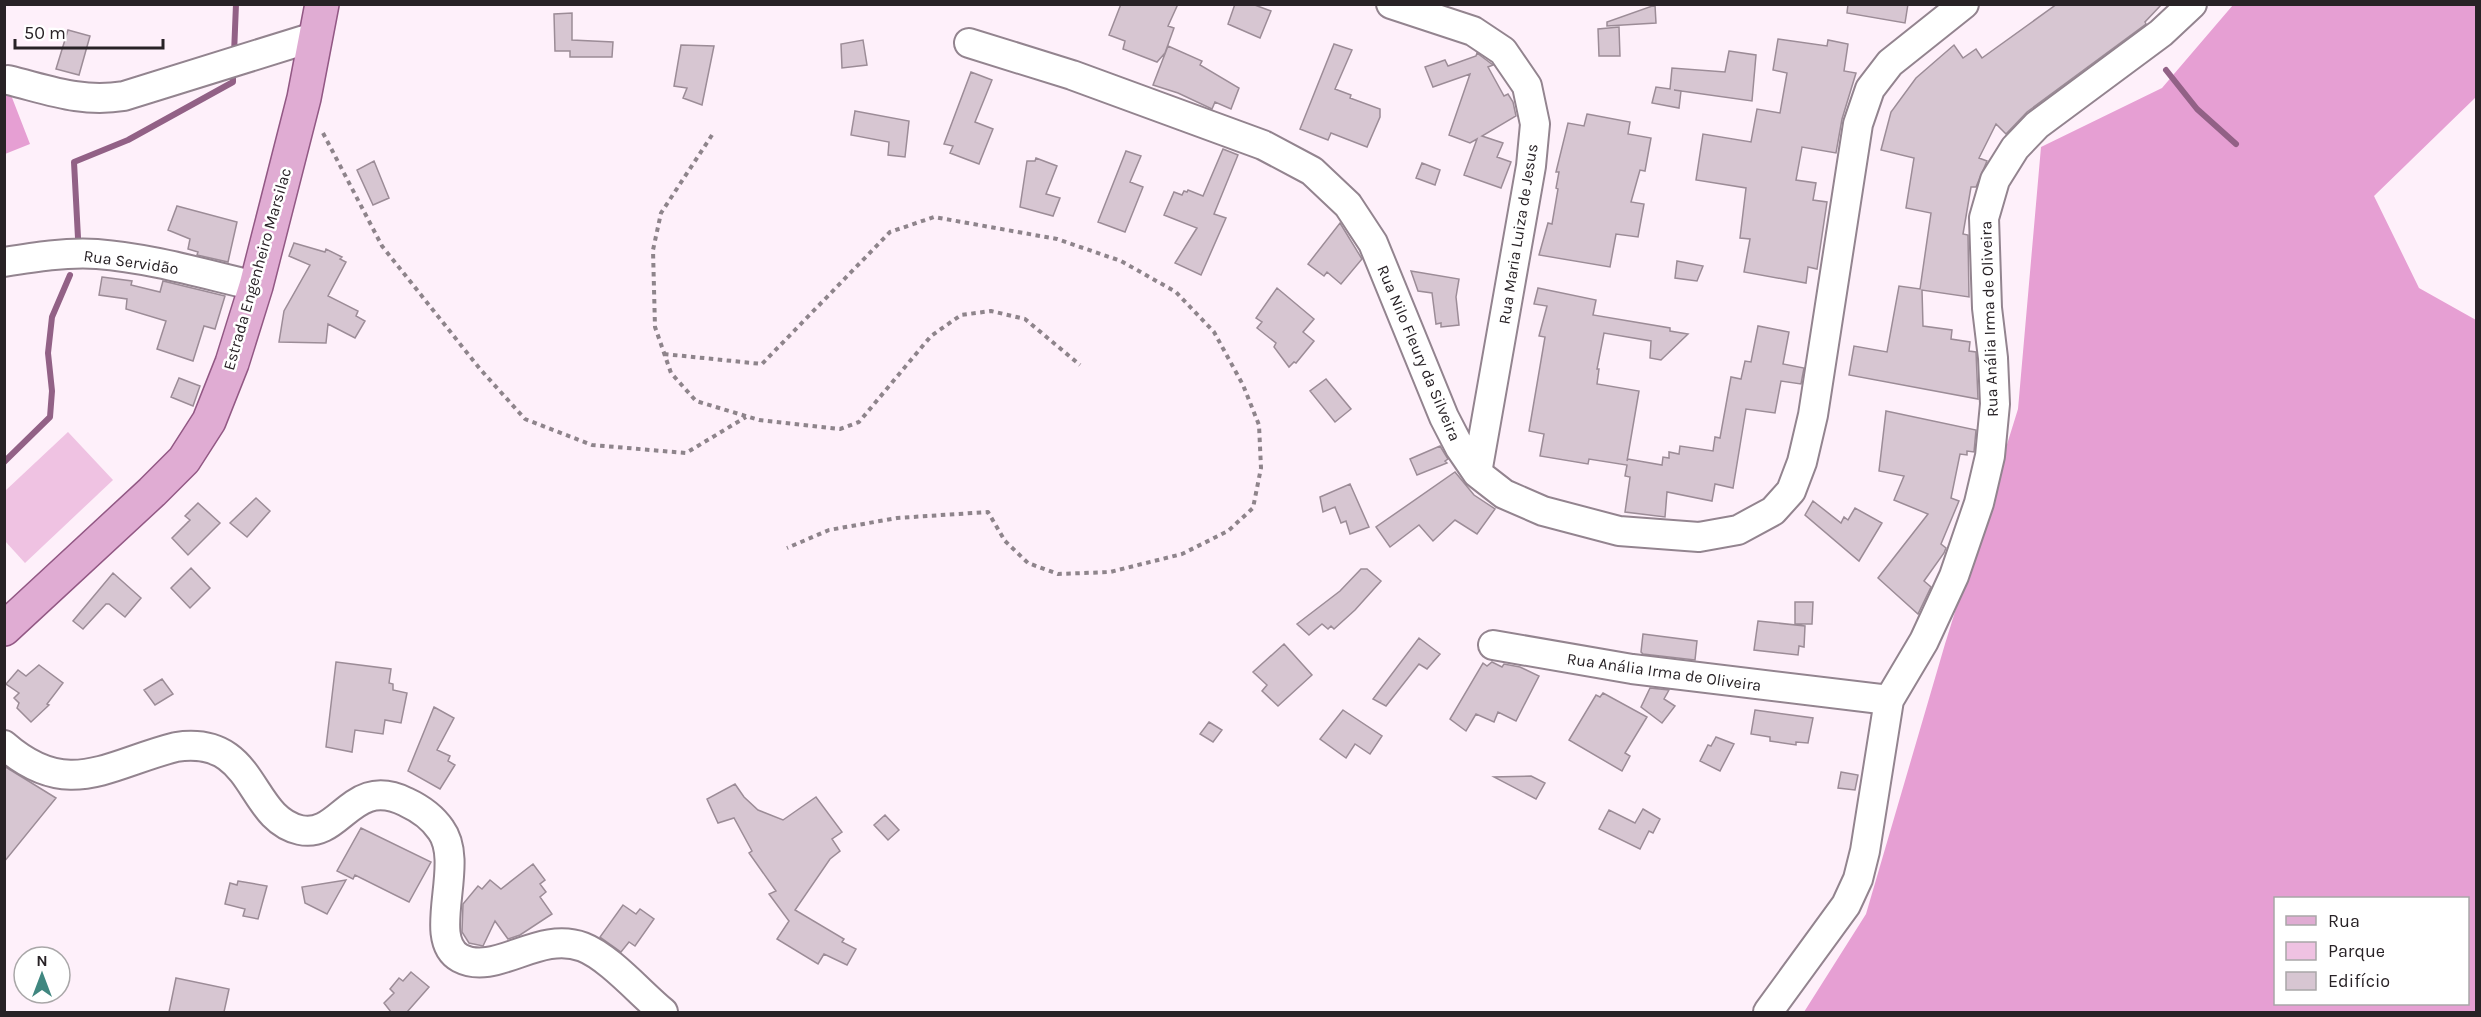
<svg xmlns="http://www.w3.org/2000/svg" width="2481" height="1017" font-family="Karla,sans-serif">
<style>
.green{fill:#efc2e2}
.forest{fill:#e69fd3;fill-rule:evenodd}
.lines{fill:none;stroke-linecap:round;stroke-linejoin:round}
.stream{stroke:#926186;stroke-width:6}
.building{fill:#d7c6d2;stroke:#9c8c97;stroke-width:1.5}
.minor-casing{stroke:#93848f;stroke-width:32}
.major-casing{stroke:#925884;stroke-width:36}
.path{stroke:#8e848b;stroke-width:4;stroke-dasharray:4.5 4.5;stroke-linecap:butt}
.minor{stroke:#fff;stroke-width:28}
.major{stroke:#e0acd3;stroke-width:33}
.labels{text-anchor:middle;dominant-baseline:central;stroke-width:5;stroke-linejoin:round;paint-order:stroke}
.street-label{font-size:16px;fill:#282226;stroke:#fff}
</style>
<rect width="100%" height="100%" fill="#fef0fa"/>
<path class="green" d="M68,432L113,480L25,563L5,541V491Z"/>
<path class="forest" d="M2233,5H2476V97L2374,196L2419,288L2476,320V1012H1804L1866,914L1945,644L2018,409L2041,147L2162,88ZM2276,898H2468V1004H2276Z
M4,77L30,144L5,154H4Z"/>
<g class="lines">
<path class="stream" d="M234,54L236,4
M2166,70L2197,109L2236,144
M78,238L74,162L128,140L233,82V70
M4,462L50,417L52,391L48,353L52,317L70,275"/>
</g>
<path class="building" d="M1121,4H1178L1168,26L1174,28L1165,53L1157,62L1123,49L1125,41L1109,35Z
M1235,4H1252L1271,11L1260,38L1228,24Z
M1848,4H1908L1905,23L1847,13Z
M2057,4H2162L2145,22L2146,24L2027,112L2006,134L1996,124L1979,158L1987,161L1976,187H1971L1963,234L1968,235L1969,297L1922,290L1923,326L1952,330L1951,339L1970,342L1969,351L1976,352L1978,399L1849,375L1854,346L1887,352L1899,286L1920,289L1931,213L1906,208L1914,158L1881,150L1891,112L1916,78L1954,45L1963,58L1976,49L1982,58Z
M1655,5L1656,23L1607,26V22Z
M572,13V40L613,42L612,57H570V51H555L554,14Z
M1619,27L1620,56H1599L1598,29Z
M68,30L90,36L79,75L56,69Z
M1778,39L1827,46L1828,40L1848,44L1844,71L1856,73L1842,119L1836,153L1802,147L1796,180L1816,183L1813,200L1827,202L1817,269L1808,267L1806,283L1744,272L1750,239L1740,238L1746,188L1696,180L1703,134L1751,142L1757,109L1780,113L1787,73L1773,70Z
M863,40L867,65L842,68L841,44Z
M1334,44L1352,50L1335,89L1351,95L1350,98L1380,109V117L1367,147L1331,133L1328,140L1300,129Z
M681,45L714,46L702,105L683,98L687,88L674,86Z
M1168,46L1202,61L1200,65L1239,88L1231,109L1215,102L1212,109L1178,93L1153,85Z
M1729,51L1756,55L1752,101L1674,90L1681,91L1679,108L1652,103L1656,87L1670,89L1672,68L1725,72Z
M1477,53L1493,65L1488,67L1504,96L1508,94L1513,102L1516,116L1482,136L1503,143L1497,157L1511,162L1501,188L1464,175L1477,139L1470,143L1449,135L1470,74L1433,87L1425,67L1445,60L1448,66L1476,56Z
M971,72L992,80L975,122L993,129L979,164L950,153L953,146L944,144Z
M855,111L909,121L905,157L888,155L889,142L851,135Z
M1587,114L1630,122L1628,134L1651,138L1645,171L1640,170L1631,202L1644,204L1638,237L1616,234L1610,267L1539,255L1548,223L1552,224L1558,189L1556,188L1559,172H1556L1568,123L1584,126Z
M1223,149L1238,155L1214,214L1226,218L1201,275L1175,263L1197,228L1164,215L1174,192L1182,195L1184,191L1187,192L1188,190L1203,196Z
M1126,151L1141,156L1130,182L1143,187L1125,232L1098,222Z
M1036,158L1057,166L1046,194L1060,198L1053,216L1020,207L1027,161H1035Z
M374,161L389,198L373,205L357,170Z
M1422,163L1440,170L1435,185L1416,178Z
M177,206L237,222L228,262L197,255L198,252L188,249L190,239L168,230Z
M1340,223L1362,259L1341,284L1327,272L1324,276L1308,264Z
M294,243L325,252L326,249L342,257L340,259L346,262L328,296L358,311L356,316L365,321L355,338L328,324L326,343L279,342L284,311L310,265L289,256Z
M1677,261L1703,266L1697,281L1675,278Z
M1411,271L1459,279L1456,297L1459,325L1441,327V323L1436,324L1432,293L1418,291Z
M102,277L132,281L131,285L160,292L163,281L225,296L215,329L204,326L193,361L157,349L166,321L126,309L127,299L99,295Z
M1277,288L1314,319L1303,332L1314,341L1296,363L1294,362L1289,367L1274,347L1276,343L1257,328L1262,322L1256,318Z
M1538,288L1596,300L1593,315L1670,328V331L1688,334L1661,360L1650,358L1651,341L1604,333L1597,369H1599L1597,384L1639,391L1627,461L1628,459L1662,465L1663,457L1669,458V452L1679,454L1680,446L1713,451L1715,437L1720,438L1731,377L1741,379L1745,361L1751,362L1758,326L1789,332L1783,364L1804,368L1801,384L1781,381L1775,413L1746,409L1733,488L1715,484L1712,501L1667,492L1665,517L1625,512L1630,477L1625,476L1627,465L1589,459L1588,464L1540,456L1544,434L1529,431L1545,337L1539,336L1547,306L1534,304Z
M179,378L200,386L193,406L171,397Z
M1326,379L1351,409L1335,422L1310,391Z
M1886,411L1976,430L1974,452L1967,451V455L1960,454L1951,498L1959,501L1941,544L1946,548L1944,553L1924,581L1931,587L1918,614L1878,578L1928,514L1894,500L1904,476L1879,471Z
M1440,446L1448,459L1445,461L1447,463L1417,475L1410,459Z
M1455,472L1474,495L1495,509L1477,534L1455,520L1433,541L1419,525L1390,547L1376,527Z
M1350,484L1369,527L1350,534L1346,521L1341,523L1335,507L1323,512L1320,497Z
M256,498L270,511L247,537L230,523Z
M1813,501L1841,523L1844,517L1848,520L1855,508L1882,523L1859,561L1805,515Z
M198,503L220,523L188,555L172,538L190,520L185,516Z
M191,568L210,588L190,608L171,588Z
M1361,569H1367L1381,581L1355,610L1334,629L1331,626L1328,629L1322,624L1309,635L1297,624L1340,591Z
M113,573L141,598L125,617L109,604H106L83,629L73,621Z
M1795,602H1813L1812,624H1795Z
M1758,621L1805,626L1804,647L1799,646L1798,655L1754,650Z
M1643,634L1697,641L1695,660L1643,654L1641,652Z
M1419,638L1440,654L1427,669L1419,664L1386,706L1373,699Z
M1284,644L1312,675L1278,706L1262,691L1267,685L1253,672Z
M336,662L391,669L389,683L393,684V690L407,693L401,723L385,720L383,734L355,730L352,752L326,747Z
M1492,662L1502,667L1504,664L1520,667L1539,676L1516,721L1498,712L1494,722L1476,714L1466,731L1450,719L1483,663L1487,666Z
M39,665L63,683L47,704L49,705L31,722L17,708L19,703L14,698L19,693L6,684L18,670L26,676Z
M162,679L173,694L155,705L144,690Z
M1650,688L1669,690L1664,699L1675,706L1662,723L1641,707Z
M1603,693L1647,717L1625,753L1630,756L1622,771L1569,740L1596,695L1600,697Z
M434,707L454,718L437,750L450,756L448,761L455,765L440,789L408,771Z
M1343,710L1382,736L1370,754L1355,744L1346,758L1320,739Z
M1755,710L1813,718L1808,743L1796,742V745L1770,741V737L1751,734Z
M1209,722L1222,730L1213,742L1200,734Z
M1716,737L1734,744L1720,771L1700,761L1708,745L1711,746Z
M4,766L56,798L4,862Z
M1841,772L1858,775L1855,790L1838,788Z
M1531,776L1545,783L1536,799L1494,777Z
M735,784L744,797L758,810L783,820L816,797L842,832L832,839L840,851L830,859L795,910L844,939L842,942L856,949L847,965L824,954L818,964L777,939L789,921L769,894L776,891L749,853L752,851L734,818L718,823L707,799Z
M1643,809L1660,819L1653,833L1649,831L1640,849L1599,829L1609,810L1635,823Z
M885,815L899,830L888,840L874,825Z
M361,828L431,862L409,902L355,875L353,879L337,871Z
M533,864L545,880L540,884L546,892L540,897L552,914L520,935L508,939L495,921L483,946L469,943L462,932L463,904L478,886L482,889L490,880L501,889Z
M346,880L327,914L305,903L302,887Z
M238,881L267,886L258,919L243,916L245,909L225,904L230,883L237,885Z
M623,905L636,914L640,909L654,919L635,946L629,942L621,952L600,937Z
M411,972L429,987L407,1012H391L384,1003L394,993L390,989L399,978L403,981Z
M176,978L229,989L224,1012H169Z"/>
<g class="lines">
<defs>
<path id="minor" d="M1391,4L1473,31L1503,51L1527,86L1535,124L1531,166L1477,473
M969,43L1072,75L1263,145L1312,171L1348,205L1373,243L1444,417L1460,448L1477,473L1504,494L1543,511L1619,531L1699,537L1738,530L1773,511L1791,491L1802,462L1813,415L1858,124L1870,89L1890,63L1964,4
M8,80C49,90 81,103 124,96L317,36
M4,262C35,257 66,252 97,254C150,258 204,274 256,286
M1493,645L1632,669L1889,700
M4,745C68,801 108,764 176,747C257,735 247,818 300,830C341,839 351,775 406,802C419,808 433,818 441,830C466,864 425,939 460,958C496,977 538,930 583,947C609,957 641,994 663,1012
M1768,1012L1846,905L1858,879L1865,851L1889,700L1924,641L1954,576L1979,503L1990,456L1995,404L1993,358L1987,308L1984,218L1995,180L2015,148L2037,125L2161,33L2192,4"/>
<path id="major" d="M4,629L152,492L184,460L209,421L232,363L256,286L304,98L322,4"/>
</defs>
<use href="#minor" class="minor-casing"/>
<use href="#major" class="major-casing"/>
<path class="path" d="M323,133L382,246L480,369L525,419L592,445L686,453L746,417
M712,135L661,213L653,250L655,327L671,373L696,401L759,420L840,429L859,422L931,336L961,315L991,311L1025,319L1080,365
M664,354L762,364L890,232L934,217L1057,239L1121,261L1176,292L1214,332L1243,385L1259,425L1261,468L1253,508L1228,531L1182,554L1110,572L1058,574L1028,563L1005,541L988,512L897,518L829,530L787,548"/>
<use href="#minor" class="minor"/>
<use href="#major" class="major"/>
</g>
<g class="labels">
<g class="street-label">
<text transform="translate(1518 234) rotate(-81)">Rua Maria Luiza de Jesus</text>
<text transform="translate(131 262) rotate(8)">Rua Servidão</text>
<text transform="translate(257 269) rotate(-74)">Estrada Engenheiro Marsilac</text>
<text transform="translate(1989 319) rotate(-92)">Rua Anália Irma de Oliveira</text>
<text transform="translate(1419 353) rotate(67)">Rua Nilo Fleury da Silveira</text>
<text transform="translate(1664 672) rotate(8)">Rua Anália Irma de Oliveira</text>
</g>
</g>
<rect width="2481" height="1017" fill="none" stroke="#282226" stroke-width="12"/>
<rect x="2274" y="897" width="195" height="108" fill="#ffffff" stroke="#a9a7a8" stroke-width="1.5"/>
<rect x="2286" y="916" width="30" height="9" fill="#e0acd3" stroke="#a9a7a8" stroke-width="1.5"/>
<text x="2328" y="927" font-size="18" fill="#282226">Rua</text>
<rect x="2286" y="942" width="30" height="18" fill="#efc2e2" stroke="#a9a7a8" stroke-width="1.5"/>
<text x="2328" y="957" font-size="18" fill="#282226">Parque</text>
<rect x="2286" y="972" width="30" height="18" fill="#d7c6d2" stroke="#a9a7a8" stroke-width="1.5"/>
<text x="2328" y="987" font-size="18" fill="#282226">Edifício</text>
<g transform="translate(42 975)"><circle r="28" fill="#ffffff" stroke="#a9a7a8" stroke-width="1.5"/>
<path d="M0-4.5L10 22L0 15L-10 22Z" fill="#408780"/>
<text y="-9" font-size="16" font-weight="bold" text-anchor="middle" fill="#282226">N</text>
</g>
<path d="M15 39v9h148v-9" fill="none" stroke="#282226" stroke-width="3"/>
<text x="24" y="39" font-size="18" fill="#282226" stroke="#ffffff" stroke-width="4.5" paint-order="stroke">50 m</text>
</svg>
